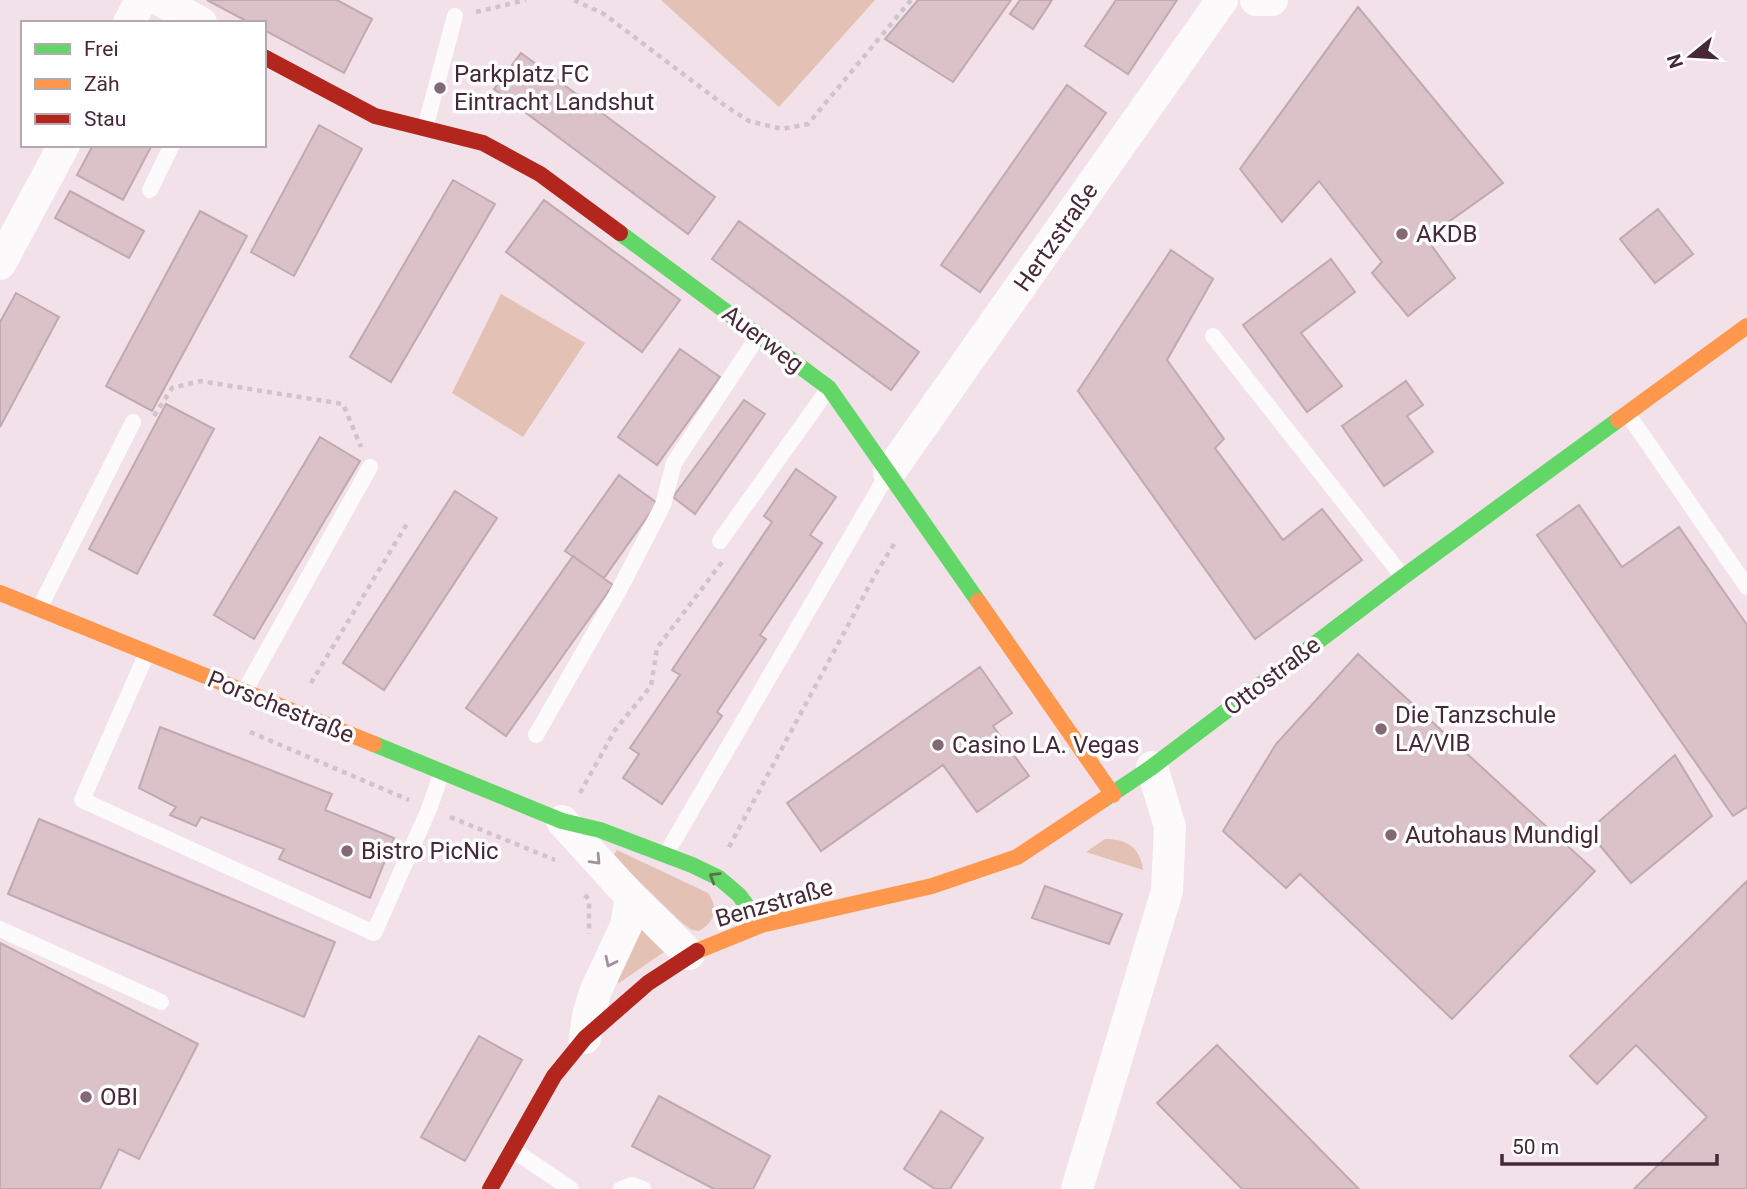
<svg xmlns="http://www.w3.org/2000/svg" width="1747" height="1189" font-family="Roboto,sans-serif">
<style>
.green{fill:#e4c1b5}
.building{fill:#dbc2c8;stroke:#c0a9af;stroke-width:2}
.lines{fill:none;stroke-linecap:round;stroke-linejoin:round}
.path{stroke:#cec4c9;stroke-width:4.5;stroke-dasharray:5 5;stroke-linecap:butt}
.lane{stroke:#fdfafc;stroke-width:16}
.street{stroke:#fdfafc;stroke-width:32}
.fast{stroke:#63d668;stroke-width:16}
.slow{stroke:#ff974d;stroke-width:16}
.jam{stroke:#b3261e;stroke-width:16}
.oneway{stroke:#a2919a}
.oneway2{stroke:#54764d}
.poi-dot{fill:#836975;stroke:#fff;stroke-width:2.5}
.labels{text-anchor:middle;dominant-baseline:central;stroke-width:7;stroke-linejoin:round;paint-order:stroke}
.poi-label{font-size:24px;fill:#472837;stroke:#fff;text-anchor:start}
.street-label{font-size:24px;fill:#472837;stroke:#fff}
</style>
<rect width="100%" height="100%" fill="#f2e1e8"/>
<path class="green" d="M661,0H875L779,107Z
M501,294L585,343L523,437L452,393Z
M1105,839C1127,839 1140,847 1143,870L1086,852Z
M617,850L708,893C719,908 715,922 699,931L692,930L682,923L613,856Z
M640,925L664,952L619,983L616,981Z"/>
<path class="building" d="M207,0H337L372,19L344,73L264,30V23H250Z
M918,0H1011L953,82L885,39Z
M1020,0H1052L1033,29L1010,14Z
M1116,0H1177L1128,74L1085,46Z
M1358,7L1503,183L1426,238L1455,278L1408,316L1372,273L1382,262L1319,181L1282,222L1240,169Z
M521,53L715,197L688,234L494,89Z
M1067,85L1106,113L980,292L941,265Z
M319,125L362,149L294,276L251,252Z
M93,145H152L123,200L77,175Z
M453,180L495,204L391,382L350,357Z
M70,191L144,231L129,258L55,218Z
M544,200L680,300L642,352L506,252Z
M1658,209L1693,254L1655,283L1620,239Z
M200,211L247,236L152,411L106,386Z
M739,221L919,352L891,390L712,259Z
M1171,250L1213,279L1167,360L1224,439L1215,448L1283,540L1322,509L1362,560L1255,639L1078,391Z
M1331,259L1355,292L1301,333L1342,386L1307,412L1243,325Z
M16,293L59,317L0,427V322Z
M680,349L720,377L657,465L618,437Z
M1406,381L1423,405L1407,416L1433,452L1384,486L1342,426Z
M744,400L765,414L695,514L673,497Z
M166,404L214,429L137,574L89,549Z
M320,437L360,461L254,639L214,615Z
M796,469L836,497L810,535L822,543L760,635L766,639L717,712L722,716L662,804L623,778L639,754L630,748L680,675L672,670L772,522L764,516Z
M619,475L657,503L604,578L565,551Z
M455,491L497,518L384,690L343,663Z
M1579,505L1622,567L1679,527L1747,625V807L1733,816L1537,535Z
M573,556L613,585L506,736L466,708Z
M1358,654L1595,871L1452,1019L1300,874L1286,888L1223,831L1276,744Z
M980,667L1012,713L993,726L1029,776L977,812L943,765L821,851L787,803Z
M160,727L332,794L325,810L394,838L370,898L279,859L284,849L201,817L196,826L170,815L176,807L139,788Z
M1675,755L1712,816L1631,883L1588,831Z
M39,819L335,942L304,1017L8,894Z
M1747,881V1189H1634L1707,1117L1636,1045L1597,1084L1570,1056Z
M1045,886L1122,914L1109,944L1032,918Z
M0,943L198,1044L139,1159L119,1149L100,1189H0Z
M479,1036L522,1060L465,1161L421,1137Z
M1217,1045L1359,1189H1242L1157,1103Z
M659,1096L770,1156L753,1189H714L632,1146Z
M941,1111L983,1138L950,1189H935L904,1169Z"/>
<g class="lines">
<path class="path" d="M574,0L604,14L724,105L749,121L782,129L808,124L911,0
M476,12L526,0
M154,416L172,388L200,381L343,404L361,447
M311,683L408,522
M250,732L409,800
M580,793L615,730L651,686L657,648L722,562
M450,817L555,860
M729,847L875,575L896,541
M585,895L589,900V934"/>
<path class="lane" d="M425,128L455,16
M150,190L172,145
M1213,336L1403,577
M1627,413L1747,587
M720,541L829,388
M39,609L133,422
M147,653L82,800L374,933L429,809L442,772
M244,692L370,467
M536,735L618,592L663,505L674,463L758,336
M666,854L887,475
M0,929L161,1002
M513,1150L571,1189
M621,1189L632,1185L643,1189"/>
<path class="street" d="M160,0L201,23
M1256,0H1272
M129,23L141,0
M0,264L64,145
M889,473L1222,0
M562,821L631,897L689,954
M585,1038L588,1015L596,990L626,926L631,897
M1077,1189L1167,891L1170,827L1152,767"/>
<path class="fast" d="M620,233L829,388L978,601
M374,744L562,821L600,830L692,865L719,878L739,895L761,925
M1103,800L1152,767L1403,577L1618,420"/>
<path class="slow" d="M1618,420L1747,326
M0,593L374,744
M978,601L1113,795
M697,951L761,925L932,886L1017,857L1103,800"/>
<path class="jam" d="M264,57L375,116L483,143L540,174L620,233
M490,1189L554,1076L585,1038L648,983L697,951"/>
</g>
<defs><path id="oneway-chevron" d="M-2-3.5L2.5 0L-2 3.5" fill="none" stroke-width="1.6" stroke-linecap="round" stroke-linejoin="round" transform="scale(1.75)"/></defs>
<g class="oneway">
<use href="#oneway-chevron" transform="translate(596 860) rotate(47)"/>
<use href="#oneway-chevron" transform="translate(610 962) rotate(116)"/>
</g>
<use class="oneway2" href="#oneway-chevron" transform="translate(714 877) rotate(-149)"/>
<g class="poi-dot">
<circle cx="440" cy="88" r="7"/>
<circle cx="1402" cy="234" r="7"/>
<circle cx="1381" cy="729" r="7"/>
<circle cx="938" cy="745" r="7"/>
<circle cx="1391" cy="835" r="7"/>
<circle cx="347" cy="851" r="7"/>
<circle cx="86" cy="1097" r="7"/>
</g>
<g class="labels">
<g class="poi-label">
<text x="454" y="74">Parkplatz FC<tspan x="454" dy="28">Eintracht Landshut</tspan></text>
<text x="1416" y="234">AKDB</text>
<text x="1395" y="715">Die Tanzschule<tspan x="1395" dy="28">LA/VIB</tspan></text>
<text x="952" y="745">Casino LA. Vegas</text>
<text x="1405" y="835">Autohaus Mundigl</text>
<text x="361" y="851">Bistro PicNic</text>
<text x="100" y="1097">OBI</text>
</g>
<g class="street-label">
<text transform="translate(1056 237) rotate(-55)">Hertzstraße</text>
<text transform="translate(763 339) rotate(37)">Auerweg</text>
<text transform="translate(1272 676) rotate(-37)">Ottostraße</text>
<text transform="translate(281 707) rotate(22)">Porschestraße</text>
<text transform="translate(774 903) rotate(-16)">Benzstraße</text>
</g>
</g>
<rect x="21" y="21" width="245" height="126" fill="#ffffff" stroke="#b5a9af" stroke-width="2"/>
<rect x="35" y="44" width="35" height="10" fill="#63d668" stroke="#b5a9af" stroke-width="2"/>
<text x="84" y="56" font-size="21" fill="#472837">Frei</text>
<rect x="35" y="79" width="35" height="10" fill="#ff974d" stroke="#b5a9af" stroke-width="2"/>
<text x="84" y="91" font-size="21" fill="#472837">Zäh</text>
<rect x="35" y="114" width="35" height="10" fill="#b3261e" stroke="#b5a9af" stroke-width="2"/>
<text x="84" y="126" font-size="21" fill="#472837">Stau</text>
<g transform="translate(1691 56) rotate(252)" stroke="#ffffff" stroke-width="5" paint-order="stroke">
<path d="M0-5L12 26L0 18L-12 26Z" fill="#472837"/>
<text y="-10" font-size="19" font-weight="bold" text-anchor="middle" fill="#472837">N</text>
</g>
<path d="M1502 1154v10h215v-10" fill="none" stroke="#472837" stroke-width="3.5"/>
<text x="1512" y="1154" font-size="21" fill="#472837" stroke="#ffffff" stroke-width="5" paint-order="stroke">50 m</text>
</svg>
